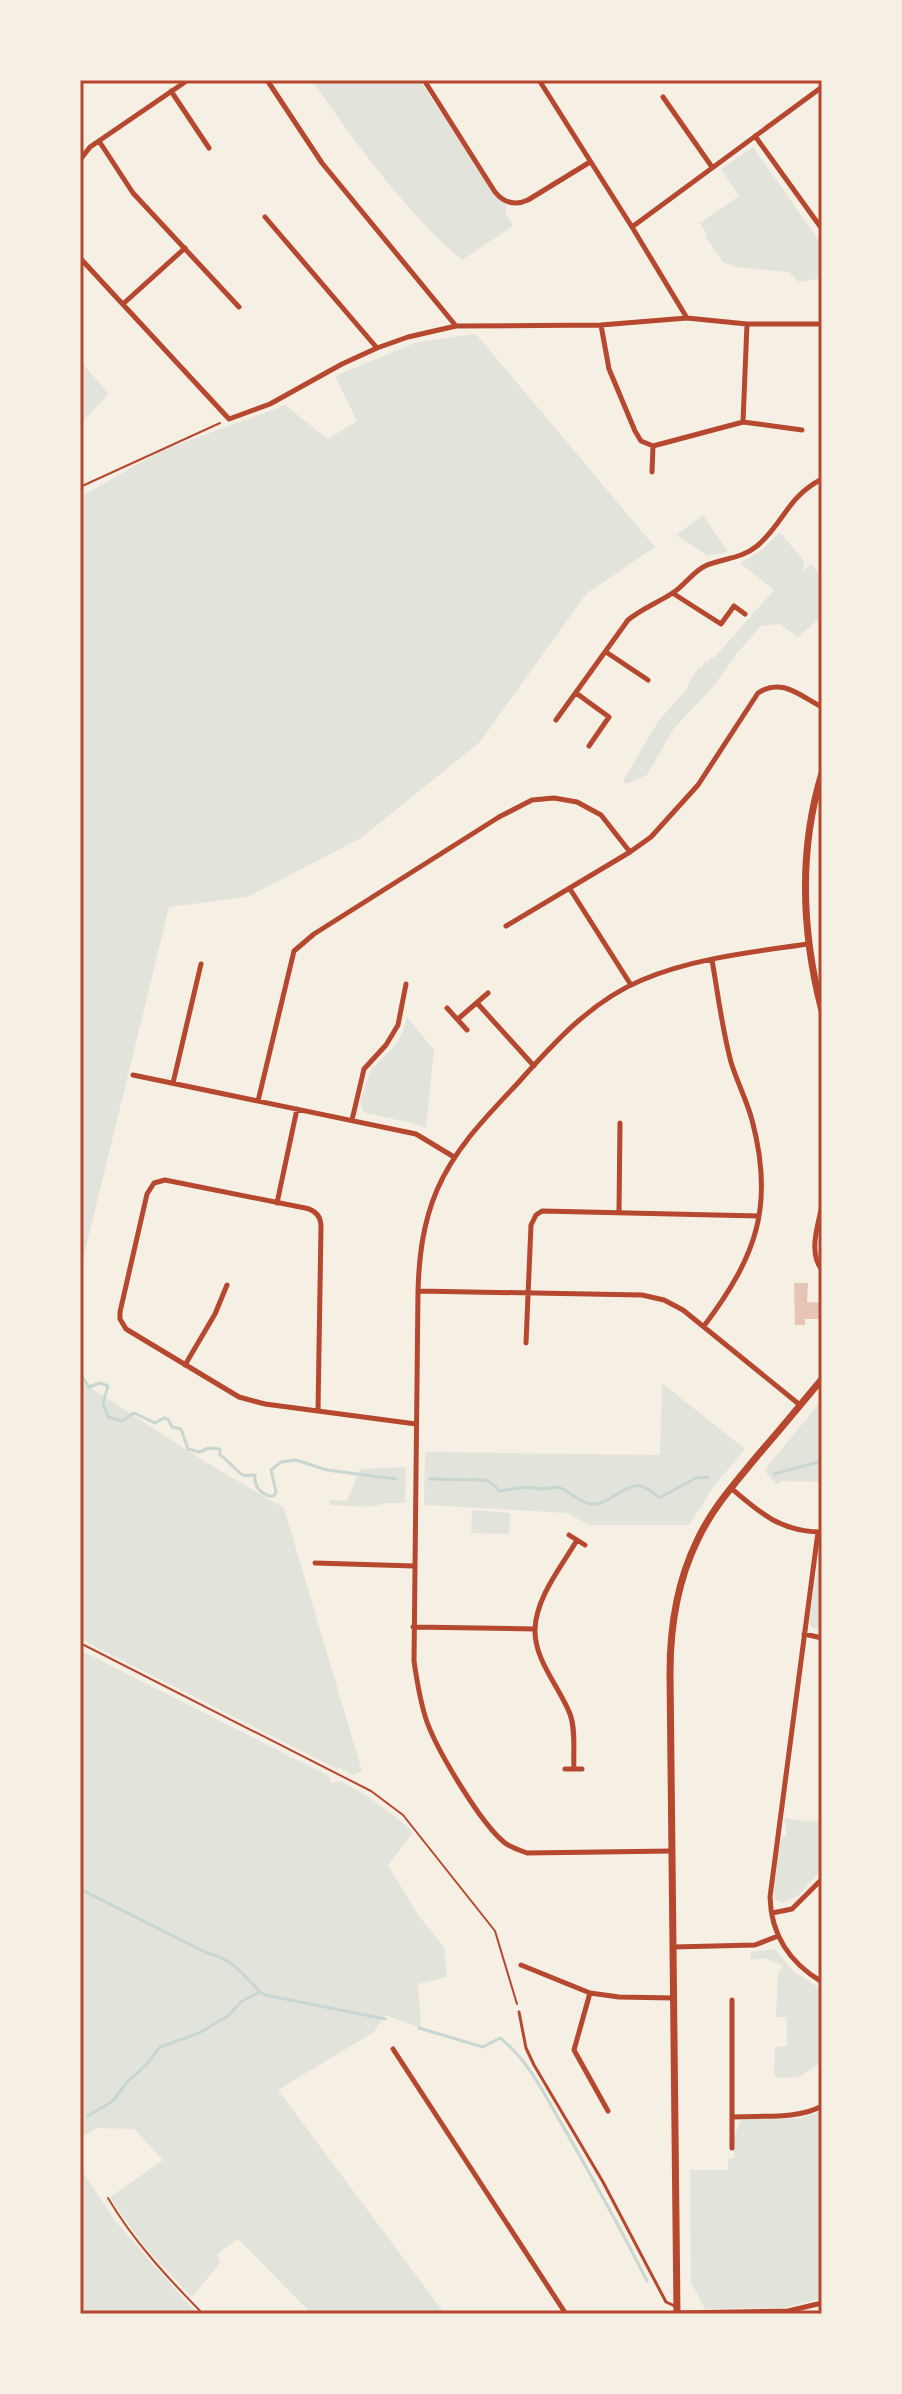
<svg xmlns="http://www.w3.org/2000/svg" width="902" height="2394" font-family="Montserrat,sans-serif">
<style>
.green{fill:#e2e4dc}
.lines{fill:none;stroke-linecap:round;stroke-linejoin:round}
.stream{stroke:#c9d6d2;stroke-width:3}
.building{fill:#e6c5b7}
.path{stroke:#b5482f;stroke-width:2}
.service{stroke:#b5482f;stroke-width:3}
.minor{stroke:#b5482f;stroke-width:5}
.tertiary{stroke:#b5482f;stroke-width:7}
.neatline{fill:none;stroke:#b5482f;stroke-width:3}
</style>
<rect width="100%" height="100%" fill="#f6efe4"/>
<path class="green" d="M312,80H419L495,192L507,203L505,212L513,226L462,260C403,209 356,144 312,80Z
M753,147L822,245V278L799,282L788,272L736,267L723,262L705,236L707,234L700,223L739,196L721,169Z
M476,334L655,547L586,594L480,742L361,838L247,897L169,907L80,1272V497L163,450L285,405L328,439L357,421L335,376L417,342Z
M80,361L109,394L80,424Z
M703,515L728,552L708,556L676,535Z
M780,532L804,561L803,571L811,564L822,578V616L798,637L780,624L761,626L734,657L714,686L674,728L647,775L626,784L623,781L659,720L687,689L689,682L699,667L701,668L705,662L707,663L712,657L714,658L774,590L740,563L762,550Z
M407,1017L434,1050L426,1128L411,1123L366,1113L363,1111L360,1102L370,1071L395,1045L402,1034Z
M80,1381L204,1461L284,1508L362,1771L352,1775L339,1767L337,1769L80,1639Z
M662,1383L745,1449L714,1486L689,1525H589L567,1513L424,1505L425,1452L660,1455Z
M822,1400V1482L780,1481L778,1485L767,1474L766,1468Z
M406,1467L405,1503H385L371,1507L330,1505V1500L347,1501L360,1469Z
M472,1510L510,1513L509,1534L471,1533Z
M822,1542V1632L811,1627L809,1621Z
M80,1650L329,1776L331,1783L341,1781C368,1795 391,1812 413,1832L388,1865L418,1915L444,1947L447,1977L418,1984L421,2028L385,2015L374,2032L278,2090L445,2314H312L238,2239L217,2254L220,2263L192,2297L143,2245L110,2197L163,2160L134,2129L97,2128L80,2138Z
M784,1818L811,1822L812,1820L822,1823V1869L798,1896L783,1903L775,1899L774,1892L779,1846L781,1839L787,1834Z
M775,1949L792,1970L822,1990V2062L799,2077L777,2078L774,2074L775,2047L787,2046V2017H776L778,1972L783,1966L765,1958L751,1960V1952Z
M822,2111V2298L784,2308L705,2309L691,2282L690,2170H728V2159L734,2158V2137L741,2119L800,2118Z
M80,2168L116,2222L197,2314H80Z"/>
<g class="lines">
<path class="stream" d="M80,1370L81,1375L89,1387L100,1383L108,1386L103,1403L108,1417L122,1421L134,1413L155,1423L164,1418L168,1419L172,1427L181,1429L188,1449L199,1452L209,1448L220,1449V1455C227,1459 238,1473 243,1475C246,1476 251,1475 255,1475C254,1485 258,1492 269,1496H274L276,1492L271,1470L281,1462L296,1460L327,1470L396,1479
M774,1474L822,1461
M430,1479L486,1480L492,1483L499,1491L526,1487L541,1489L558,1487C570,1491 578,1502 591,1504C610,1506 626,1480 644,1487C649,1489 655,1495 659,1498L696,1478L708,1477
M80,1889L207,1953C231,1958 243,1974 259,1991
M419,2028L483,2047L500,2038C529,2060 546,2098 564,2128C593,2179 621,2229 647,2281
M88,2116L113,2101L126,2083L147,2064L160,2047L199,2033L228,2016L242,2001L260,1992L265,1995L385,2019"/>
</g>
<path class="building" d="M794,1283H808L807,1302L822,1303V1319H805V1325H795Z"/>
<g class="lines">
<path class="path" d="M80,487L220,423
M80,1643L371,1791L403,1815L495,1931L517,2004
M108,2198C134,2242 168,2278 203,2314"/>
<path class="service" d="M519,2012L526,2048L534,2065L603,2182L666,2302L677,2307"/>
<path class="minor" d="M267,80L322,163L456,326
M424,80L495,192C504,203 515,206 528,200L590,162
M539,80L632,227L687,318
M171,91L209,148
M663,97L712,167
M755,136L822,229
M99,141L133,193L239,307
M80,160L90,147L188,80
M265,217L377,348
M632,227L822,87
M80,258L229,419L270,404L342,364L377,348L408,337L456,326L601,325L687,318L747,324H822
M123,304L185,248
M601,325L609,369L635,431L641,441L653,446L743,422L747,324
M743,422L802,430
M652,472L653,446
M674,594L721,624L734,606L745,614
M606,652L648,680
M576,693L609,717L589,746
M556,720L628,620C641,609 657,603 671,594C684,587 691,573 705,566C723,558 741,559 757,546C784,523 787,497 822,479
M570,889L631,985
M506,926L630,852L651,837L698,785L758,693C782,677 800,696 822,707
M477,1003L534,1066
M447,1008L467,1030
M458,1019L488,993
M133,1075L416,1134L454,1157
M173,1083L201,964
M258,1101L294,951L314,934L499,817L532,800L554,798L577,802L601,815L630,852
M352,1120L364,1069L386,1045L398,1025L406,984
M277,1203L297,1109
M822,1205C818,1226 808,1252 822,1270
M619,1212L620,1123
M418,1291L642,1295L664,1300L683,1310L800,1405
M704,1326C756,1257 775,1206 752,1120C747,1101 737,1082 731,1062C722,1029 718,994 712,960
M526,1343L531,1225L536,1215L542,1211L759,1216
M185,1365L215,1314L227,1285
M318,1411L321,1227C321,1216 315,1210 305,1208L165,1180L154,1183L147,1194L120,1312V1319L126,1329L239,1397L265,1404L416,1424
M731,1488C760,1513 781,1532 822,1532
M818,1532L770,1897C771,1935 790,1963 822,1982
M569,1535L585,1545
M315,1563L414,1566
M413,1627L535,1629
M804,1634L822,1638
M565,1769H582
M574,1769C573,1752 576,1730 570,1714C559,1686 534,1660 535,1629C536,1597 562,1566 577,1540
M672,1851L527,1853C519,1850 512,1848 505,1843C481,1824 438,1752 427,1722C420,1702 417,1682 414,1661L418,1291C419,1256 423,1223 437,1190C455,1148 486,1117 517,1084C553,1044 591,1001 642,980C694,958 753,952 808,944
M772,1913L792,1909L822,1879
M673,1947L755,1945L778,1936
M521,1965L590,1993L619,1997L673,1998
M590,1993L574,2050L608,2111
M393,2049L566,2314
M733,2117C760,2115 797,2120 822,2106
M732,2148V2000
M677,2313L788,2311L822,2303"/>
<path class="tertiary" d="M822,773C798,852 802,933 822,1011
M677,2314L670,1673C670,1627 677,1582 697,1541C712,1508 736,1482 758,1455C780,1430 801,1404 822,1379"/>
</g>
<rect width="902" height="2394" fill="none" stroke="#f6efe4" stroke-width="164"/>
<rect x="82" y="82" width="738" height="2230" class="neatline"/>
</svg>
